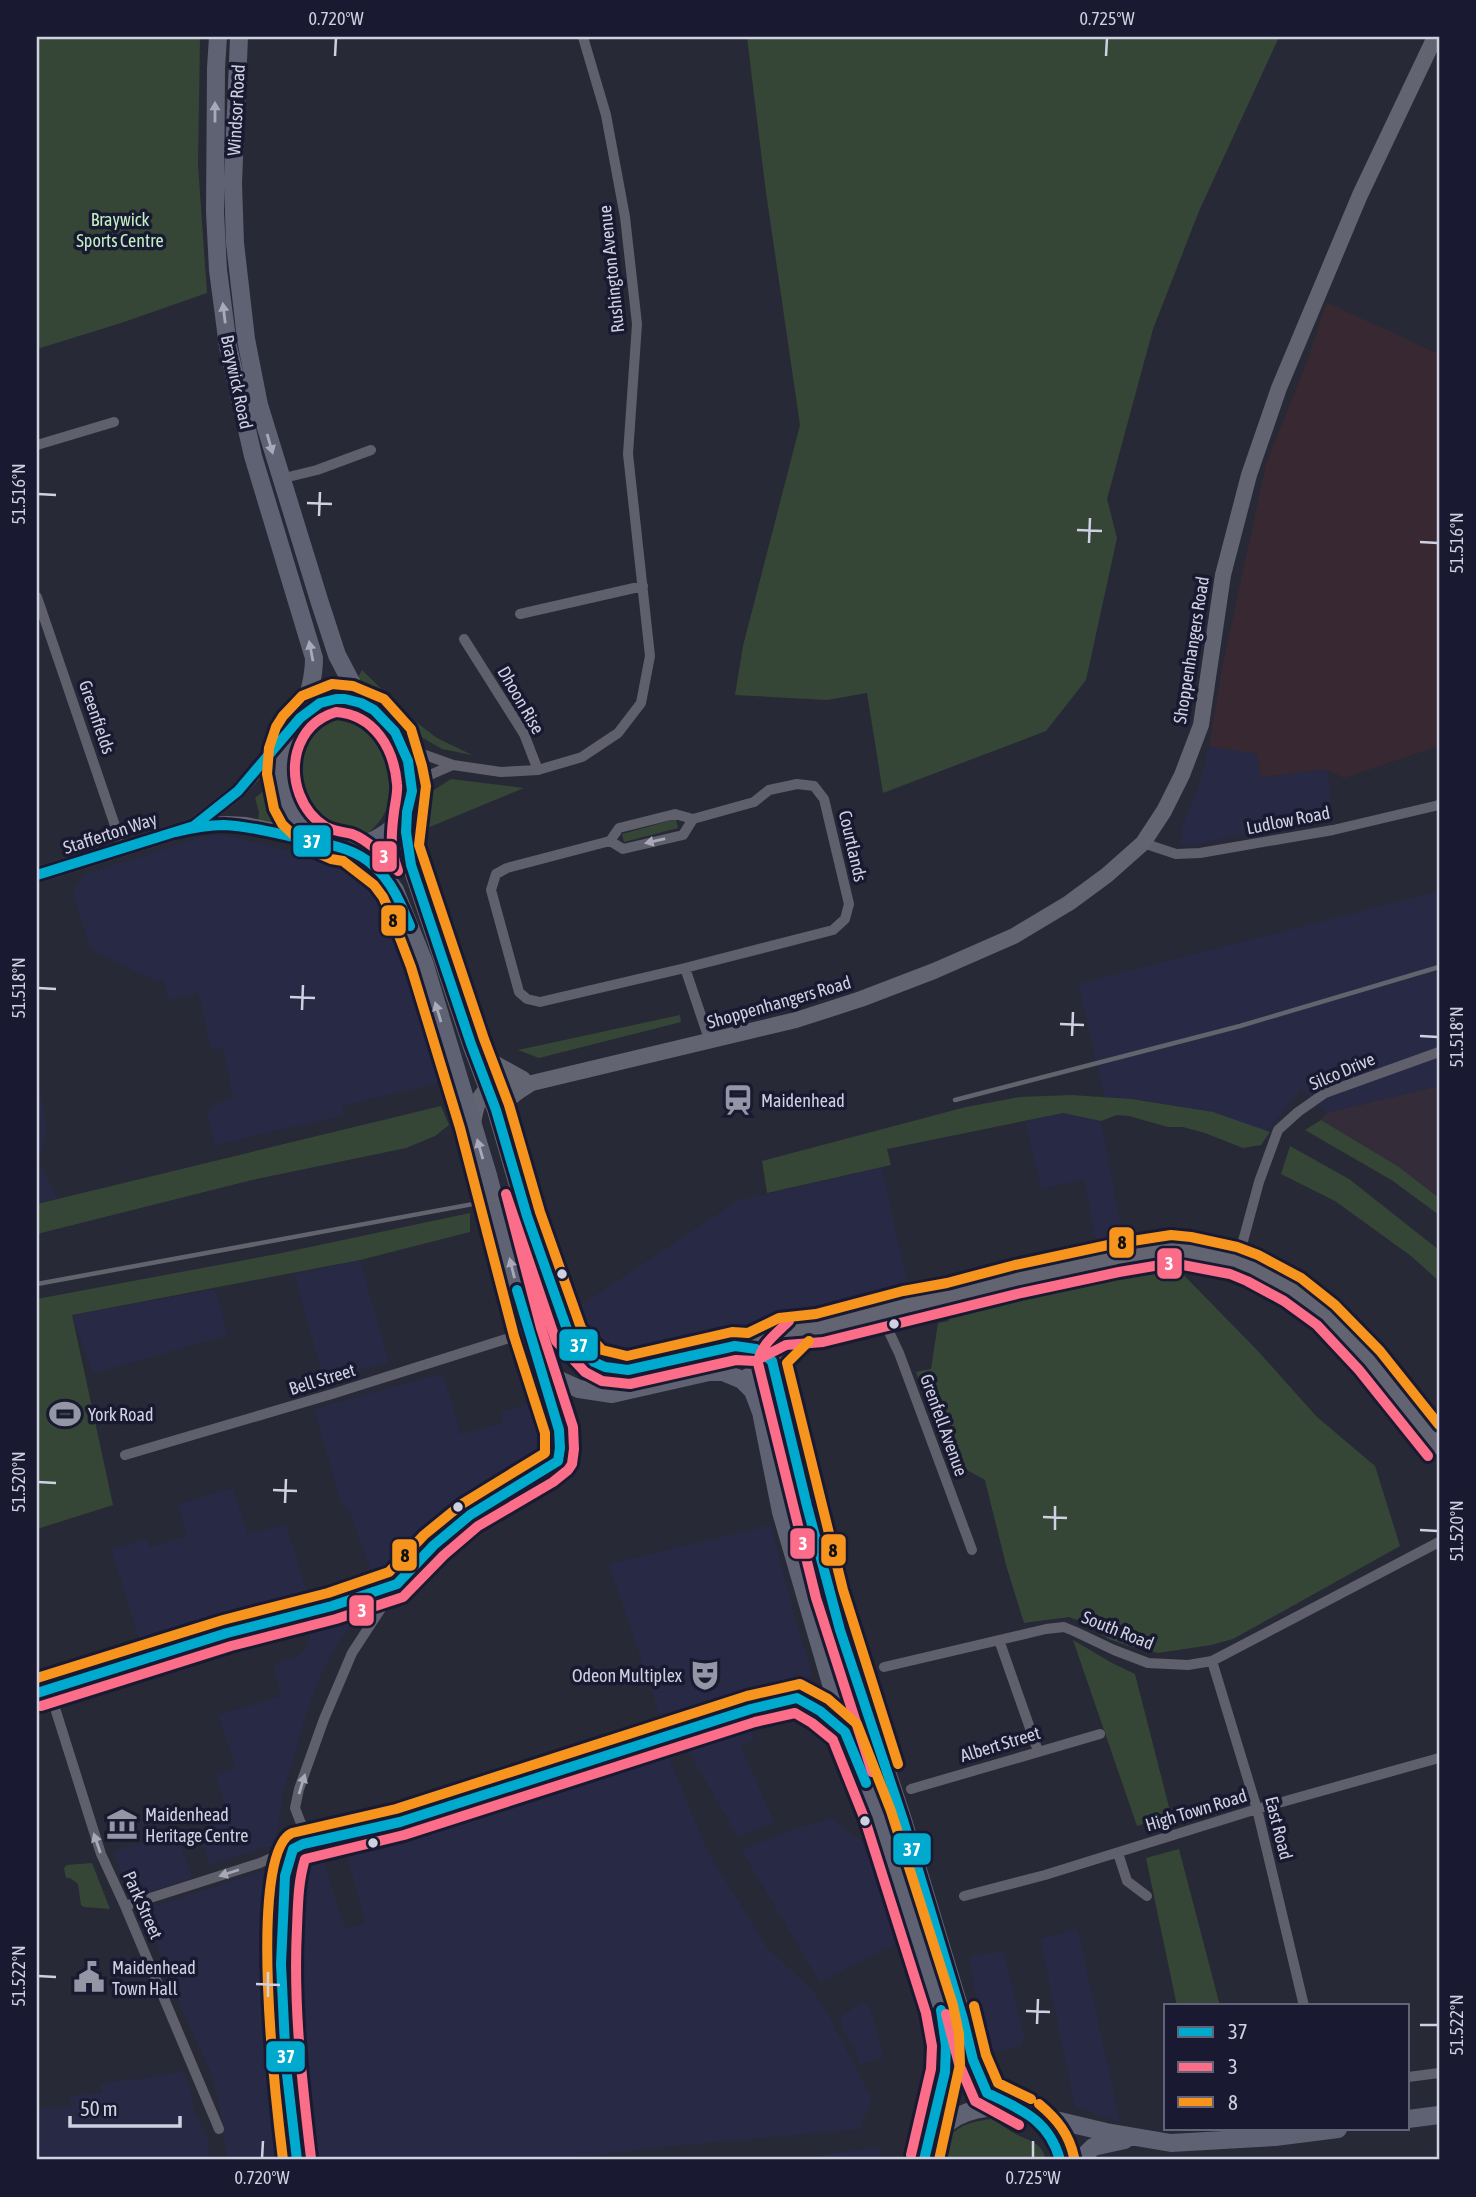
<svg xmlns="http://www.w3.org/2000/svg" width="1476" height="2197" font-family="'Asap Condensed',sans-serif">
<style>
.built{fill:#282945}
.industrial{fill:#352c3a}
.education{fill:#372832}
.green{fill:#354637}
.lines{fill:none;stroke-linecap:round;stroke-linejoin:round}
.street{stroke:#5f606c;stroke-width:10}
.secondary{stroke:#626472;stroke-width:16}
.primary{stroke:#5f6272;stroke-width:18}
.rail{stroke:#61636d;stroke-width:4.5}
.bus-1-casing{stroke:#191a31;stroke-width:16}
.bus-2-casing{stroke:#191a31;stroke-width:16}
.bus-3-casing{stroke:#191a31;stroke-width:16}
.bus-1{stroke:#00a9ce;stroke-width:10}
.bus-2{stroke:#fb6d88;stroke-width:10}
.bus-3{stroke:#f7941d;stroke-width:10}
.oneway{fill:#a8aaba}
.oneway2{fill:#a8a9b8}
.ticks{fill:none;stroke:#cfd1e1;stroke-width:2.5}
.bus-dot{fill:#cfd1e1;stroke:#191a31;stroke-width:2.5}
.labels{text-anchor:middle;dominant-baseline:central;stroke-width:7;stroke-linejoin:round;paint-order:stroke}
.street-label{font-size:18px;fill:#cfd1e1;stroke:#191a31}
.park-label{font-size:18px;fill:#c1f1c2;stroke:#191a31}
.poi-label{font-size:18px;fill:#cfd1e1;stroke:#191a31;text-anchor:start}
.line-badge{stroke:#191a31;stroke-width:2.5}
.badge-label{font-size:19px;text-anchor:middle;font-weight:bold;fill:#fff}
.pale-badge-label{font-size:19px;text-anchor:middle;font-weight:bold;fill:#111}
.neatline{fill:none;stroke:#cfd1e1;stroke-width:2.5}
.ticks-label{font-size:18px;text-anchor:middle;fill:#cfd1e1}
</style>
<rect width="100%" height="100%" fill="#282936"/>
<path class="built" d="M1209,746L1257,754L1262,777L1327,768L1331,804L1329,813L1323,816L1191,846L1180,843L1182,826L1198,789Z
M225,835L347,865L380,895L442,1072L443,1082L342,1106L345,1115L215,1145L207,1113L213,1104L233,1099L223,1048L212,1051L198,993L169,1000L164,979L156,981L91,950L75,901V887L83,875L201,837Z
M1439,891V1086L1327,1113L1301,1089L1265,1133L1105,1099L1078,984Z
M37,1078L47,1125L39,1162L58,1199L37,1204Z
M1063,1113L1101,1121L1123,1238L1096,1245L1084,1179L1041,1190L1025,1119Z
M882,1167L908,1286L626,1355H610L597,1349L582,1332L575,1309L737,1201Z
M360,1260L389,1362L324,1381L294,1274Z
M215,1289L228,1335L93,1374L72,1315Z
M443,1373L461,1434L503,1423L501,1412L532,1403L555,1453L500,1483L443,1521L393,1579L376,1584L347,1506L342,1507L314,1409Z
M233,1488L248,1534L286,1524L311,1604L143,1651L111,1550L146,1538L150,1547L187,1536L178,1504Z
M771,1525L796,1621L812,1672L808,1683L677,1721L659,1713L609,1564Z
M356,1606L361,1612L338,1643L323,1669L307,1711L284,1790L275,1845L209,1865L198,1831L230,1820L215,1775L236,1768L218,1715L281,1696L273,1664L300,1656L310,1637L305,1622Z
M746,1717L754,1740L741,1746L774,1822L738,1837L682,1740Z
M665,1748L708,1852L767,1947L814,1992L827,2012L872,2099L860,2129L675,2146L572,2158L567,2160H307L290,2024V1966L295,1900L301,1867L322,1857L345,1928L365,1923L344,1844L430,1822L449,1823L585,1779L591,1770L604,1765L617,1767Z
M832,1818L861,1841L871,1863L895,1945L820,1982L741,1850L790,1830Z
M176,1831L192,1878L137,1896L127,1888L113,1852Z
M264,1870L271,1872L272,1875L269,1944V2015L285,2160H227L220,2108L212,2076L176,1996L144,1910Z
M1078,1929L1120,2122L1075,2107L1040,1939Z
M1004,1951L1025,2041L1022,2042V2046L985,2053L969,1956Z
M862,2002L869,2004L884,2057L859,2065L856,2053L839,2022L843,2015Z
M183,2071L190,2086L194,2112L208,2137L210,2160H37V2108L71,2107L70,2096L102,2093L100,2085L133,2078L135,2080Z
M880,2147L882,2160H792L861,2149Z"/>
<path class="industrial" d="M1439,1086V1198L1399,1167L1321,1120L1327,1113Z"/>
<path class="education" d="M1326,302L1439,354V746L1344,778L1326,769L1261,777L1257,754L1209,746L1222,668L1266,464L1307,362Z"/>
<path class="green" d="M37,37H200L198,165L207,293L121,323L37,349Z
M747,37H1279L1199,211L1153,329L1107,499L1117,538L1086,680L1046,731L883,793L867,693L827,700L735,695L743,646L800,425L765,185Z
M362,670L413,720L437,738L472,755L442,749L411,731L358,677Z
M339,710C359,710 365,722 374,737C390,763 400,789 383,816C379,823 371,832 364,835C341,845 312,827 299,809C295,804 294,795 293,788C288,766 298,735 315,720C322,713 331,712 339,710Z
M451,779L524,788L420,831L426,795Z
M266,789L273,813L280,823L278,828L258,823L259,812L255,798Z
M676,819L678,828L624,842L622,834Z
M680,1015L681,1022L539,1058L518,1050Z
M1071,1095L1131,1099L1213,1112L1270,1132L1261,1145L1243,1148L1205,1133L1183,1127H1168L1129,1116L1117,1115L1101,1121L1063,1113L887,1149L891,1165L767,1193L762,1161L966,1107L1020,1097Z
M441,1106L449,1125L435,1136L406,1148L252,1180L37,1234V1204Z
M1321,1120L1399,1167L1439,1198V1215L1393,1181L1305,1130Z
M1290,1146L1349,1179L1439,1250V1281L1411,1256L1335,1201L1281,1174Z
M470,1213V1232L360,1260L72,1315L113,1505L37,1529V1299L277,1254Z
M1166,1257L1256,1349L1317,1417L1375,1466L1400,1546L1233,1639L1211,1645L1158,1653L1129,1646L1109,1639L1080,1621L1069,1617L1024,1623L1006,1565L985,1480L947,1459L916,1372L931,1369L938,1323L949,1321L944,1306L1119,1269Z
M1073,1640L1112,1663L1135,1674L1171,1815L1137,1826Z
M1179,1849L1220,2006H1177L1146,1858Z
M92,1863L110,1909L84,1907L81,1905L78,1884L70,1878H66L64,1868L67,1865Z
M992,2119C999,2123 1005,2128 1012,2132C1027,2141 1042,2141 1046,2160H934C950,2131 958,2123 992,2119Z"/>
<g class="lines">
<path class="street" d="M37,445L114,422
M280,479L317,470L371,450
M37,597L123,849
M520,614L643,586
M464,639L524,734L538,770
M403,747L453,765L501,772L538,770L582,757L618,733L641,703L650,656L628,454L637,324L625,217L606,115L583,37
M412,787L432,774L453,765
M610,841L623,849L683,835L693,819
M1143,843L1176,854L1200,853L1333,830L1439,805
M685,968L833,930L845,919L849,904L824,799L814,786L797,784L769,790L754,802L693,819L675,814L619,828L610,841L507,868L496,874L491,890L519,992L527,999L540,1002L685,968L710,1042
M1234,1261L1243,1241L1259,1182L1278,1130L1298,1112L1325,1093L1439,1052
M880,1313L899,1353L972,1550
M125,1455L332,1394L528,1332
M999,1640L1038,1751
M1212,1661L1257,1809L1304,2006
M884,1667L1046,1629L1064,1627L1076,1632L1114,1650L1148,1663L1188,1665L1212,1661L1439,1542
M49,1689L101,1854L125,1906L219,2129
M797,1698L820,1711L842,1730
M911,1789L1100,1734
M321,1840L305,1831L300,1821L295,1808L299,1789L324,1719L352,1653L397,1584
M293,1849L285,1876L281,1964L286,2066L297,2160
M1118,1853L1127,1881L1147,1896
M964,1896L1045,1875L1257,1809L1439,1758
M125,1906L260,1863L303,1844L400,1822L751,1709L817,1692L833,1695L866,1711
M1408,2077L1439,2073"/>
<path class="secondary" d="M194,826L238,791L289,733
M37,875L194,826L227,824L246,825L325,842
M471,1044L494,1063L523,1079
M473,1124C478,1089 487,1084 520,1078
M501,1126C503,1099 511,1096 532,1083L796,1020L861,999L934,971L1014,936L1069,903L1107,875L1143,843L1164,811L1182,775L1201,725L1223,575L1249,475L1279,388L1360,195L1435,37
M751,1347L783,1331H799L819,1328L907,1305L950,1297L1018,1279L1116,1258L1172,1249L1189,1251L1234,1261L1253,1268L1292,1289L1326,1315L1370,1361L1439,1447
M742,1380L772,1361L778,1351L799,1331
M37,1693L227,1633L332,1606L397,1584L434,1545L470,1515L546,1470C550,1467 556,1463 558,1459C567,1440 544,1379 537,1357"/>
<path class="primary" d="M218,37L216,68L215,212L218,270L228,346L253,456L314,658C314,679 308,697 301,717
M239,37L233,183L235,243L246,339L259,405L320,603L337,655L363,705
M335,698C377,701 396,724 407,763C411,775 413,788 410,800C406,817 392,831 376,839C349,852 325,847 304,826C297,820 291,814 287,805C270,762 288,710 335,698Z
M407,810L405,847L411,865L471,1044L496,1110L527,1216L569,1335L594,1362L605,1367L628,1370L735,1346C753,1347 761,1348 772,1361L807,1506L840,1630L903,1820L963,2019L973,2060L987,2093L1025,2112
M348,848L369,862L384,875L395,890L424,962L488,1175L528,1332L537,1357L557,1379L579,1389L612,1394L709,1372H723L742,1380L753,1391L761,1412L781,1512L845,1732L878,1815L940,2009L945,2036L946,2062L943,2081L934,2112L928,2150
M1030,2114L1106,2132L1171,2143L1275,2137L1338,2129
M1408,2119L1439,2115
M930,2148C935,2140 941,2128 949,2122C968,2107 1006,2102 1027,2113C1046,2122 1057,2141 1060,2160
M1080,2160L1093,2147L1125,2140"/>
<path class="rail" d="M955,1100L1240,1026L1439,967
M37,1284L539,1192"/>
<defs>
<path id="bus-1" d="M176,832C192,828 208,825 224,825C248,826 271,832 294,837C322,844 351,845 374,866C392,882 401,904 410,926
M37,875L194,826L238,791L300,718L320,703L336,699H345L361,703L374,710L395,732L408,761L412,791L407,812L406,832L411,865L471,1044L496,1110L527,1216L569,1335L594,1362L605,1367L628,1370L735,1346L756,1349L772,1361L807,1506L840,1630L903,1820L963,2019L973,2060L987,2093C1022,2110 1049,2120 1060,2160
M37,1693L227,1633L332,1606L397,1584L434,1545L470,1515L558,1461L560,1448L559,1430L517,1290
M293,1849L303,1844L400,1822L751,1709L797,1698L820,1711L845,1732L866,1783
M293,1849L285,1876L281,1964L286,2066L297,2160
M924,2160L945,2072L946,2046L941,2010"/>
<path id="bus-2" d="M336,712C375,715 394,749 397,784C398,793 395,803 394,812C391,835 390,848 398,871C389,859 366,839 352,834C343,832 334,831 326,827C301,812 290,780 297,752C303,731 316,718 336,712Z
M789,1321C777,1333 760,1345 758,1363L816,1598L872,1772
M41,1706L231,1646L336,1619L403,1597L444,1555L478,1526L553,1482L568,1470L572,1464L574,1449L573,1427L541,1328L506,1194L556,1341L585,1372L602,1381L630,1384L736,1360L755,1361L786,1345L823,1342L1021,1293L1119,1272L1172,1263L1230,1274L1247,1281L1284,1301L1317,1325L1359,1370L1428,1456
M946,2014L959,2064L975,2101L1019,2125
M311,2158C302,2082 293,2005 297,1928C298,1904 298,1882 305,1859L404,1835L755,1722L795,1713L812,1723L833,1740L865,1820L926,2013L932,2046L931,2069L911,2155"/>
<path id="bus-3" d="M809,1341L787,1363L843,1590L898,1764
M37,1678L223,1620L328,1593L389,1572L424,1535L462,1504L545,1453V1433L514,1336L460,1128L411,967L392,917L383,897L374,885L343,861L331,859L308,849L282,824L274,809L267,774L269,748L276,727L283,716L302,696L332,684L353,686L384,699L411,729L422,766L426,786L419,845L484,1039L509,1105L540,1212L581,1328L602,1350L627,1356L732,1332L748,1333L779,1318L816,1314L903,1291L947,1283L1015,1265L1113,1244L1171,1235L1191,1237L1237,1247L1258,1255L1301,1278L1335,1305L1380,1351L1439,1425
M974,2006L986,2055L998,2083L1031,2099
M1039,2104C1057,2119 1069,2134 1074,2157
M283,2160C277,2111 246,1854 292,1833L396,1809L747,1696L800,1684L828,1699L857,1724L891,1811L953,2005L959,2034L960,2064L939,2160"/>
</defs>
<use href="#bus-1" class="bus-1-casing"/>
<use href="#bus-2" class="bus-2-casing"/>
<use href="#bus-3" class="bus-3-casing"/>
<use href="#bus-1" class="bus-1"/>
<use href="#bus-2" class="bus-2"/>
<use href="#bus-3" class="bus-3"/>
</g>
<defs><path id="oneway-solid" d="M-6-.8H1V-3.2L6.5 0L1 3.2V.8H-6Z" transform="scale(1.75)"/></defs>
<g class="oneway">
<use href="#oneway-solid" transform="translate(215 112) rotate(-90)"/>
<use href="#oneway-solid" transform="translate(224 313) rotate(-97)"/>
<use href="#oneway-solid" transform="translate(270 444) rotate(74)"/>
<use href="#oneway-solid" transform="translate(311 651) rotate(-101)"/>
<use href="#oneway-solid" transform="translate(438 1012) rotate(-107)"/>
<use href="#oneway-solid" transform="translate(480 1149) rotate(-106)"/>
<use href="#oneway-solid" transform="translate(512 1268) rotate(-104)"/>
</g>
<g class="oneway2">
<use href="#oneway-solid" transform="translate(655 841) rotate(167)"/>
<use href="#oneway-solid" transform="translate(302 1784) rotate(-73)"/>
<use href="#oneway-solid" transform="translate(97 1843) rotate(-109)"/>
<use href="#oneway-solid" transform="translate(229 1873) rotate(162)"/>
</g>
<path class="ticks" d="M335,56L336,38M1106,56L1107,38M38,494L56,495M307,503L332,504M319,516L320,492M1077,530L1102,531M1420,542L1438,543M1089,543L1090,518M38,988L56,989M290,997L315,998M302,1010L303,985M1060,1024L1084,1025M1072,1036L1073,1012M1420,1036L1438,1037M38,1482L56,1483M273,1490L297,1491M285,1503L286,1479M1043,1517L1067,1518M1055,1530V1506M1420,1530L1438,1531M38,1976L56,1977M256,1984L280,1985M268,1997V1972M1026,2011L1050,2012M1037,2024L1038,1999M1420,2025H1438M262,2158L263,2141M1033,2158V2141"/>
<defs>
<symbol id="station-bare" viewBox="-9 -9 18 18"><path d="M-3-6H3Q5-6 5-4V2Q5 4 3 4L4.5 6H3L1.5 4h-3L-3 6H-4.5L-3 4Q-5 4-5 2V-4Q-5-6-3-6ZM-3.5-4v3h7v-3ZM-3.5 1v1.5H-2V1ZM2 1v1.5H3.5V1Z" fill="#9596a5" stroke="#191a31" stroke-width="2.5" paint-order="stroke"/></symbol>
<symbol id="stadium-bare" viewBox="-9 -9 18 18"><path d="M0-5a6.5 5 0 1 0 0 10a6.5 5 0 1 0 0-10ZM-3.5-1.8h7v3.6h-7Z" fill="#9596a5" stroke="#191a31" stroke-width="2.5" paint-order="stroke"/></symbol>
<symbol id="theatre-bare" viewBox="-9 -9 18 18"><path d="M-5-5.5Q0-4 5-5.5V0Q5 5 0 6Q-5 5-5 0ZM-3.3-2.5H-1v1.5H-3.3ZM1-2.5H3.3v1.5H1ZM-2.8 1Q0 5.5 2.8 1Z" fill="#9596a5" stroke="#191a31" stroke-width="2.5" paint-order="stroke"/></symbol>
<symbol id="museum-bare" viewBox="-9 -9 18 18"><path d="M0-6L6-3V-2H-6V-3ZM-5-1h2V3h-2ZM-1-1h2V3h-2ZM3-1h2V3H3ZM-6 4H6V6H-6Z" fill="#9596a5" stroke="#191a31" stroke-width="2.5" paint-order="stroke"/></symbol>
<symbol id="civic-bare" viewBox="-9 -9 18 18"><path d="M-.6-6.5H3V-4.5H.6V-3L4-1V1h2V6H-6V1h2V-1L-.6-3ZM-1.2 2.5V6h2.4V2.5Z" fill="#9596a5" stroke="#191a31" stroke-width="2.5" paint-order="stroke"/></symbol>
</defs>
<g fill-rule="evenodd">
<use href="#station-bare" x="716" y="1078" width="44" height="44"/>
<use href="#stadium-bare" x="43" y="1392" width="44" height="44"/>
<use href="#theatre-bare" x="683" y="1653" width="44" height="44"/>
<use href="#museum-bare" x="100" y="1802" width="44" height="44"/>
<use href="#civic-bare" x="67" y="1955" width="44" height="44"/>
</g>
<g class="bus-dot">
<circle cx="562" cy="1274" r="6"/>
<circle cx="894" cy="1324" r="6"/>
<circle cx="458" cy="1507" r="6"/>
<circle cx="865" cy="1821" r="6"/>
<circle cx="373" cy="1843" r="6"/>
</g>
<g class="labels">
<g class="street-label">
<text transform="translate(236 110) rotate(-87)">Windsor Road</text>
<text transform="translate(611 269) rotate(-96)">Rushington Avenue</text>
<text transform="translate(237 382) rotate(78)">Braywick Road</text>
<text transform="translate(1191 650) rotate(-81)">Shoppenhangers Road</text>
<text transform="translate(521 700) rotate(60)">Dhoon Rise</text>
<text transform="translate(97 717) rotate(71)">Greenfields</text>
<text transform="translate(1288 820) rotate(-11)">Ludlow Road</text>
<text transform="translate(110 833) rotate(-18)">Stafferton Way</text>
<text transform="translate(853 846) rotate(77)">Courtlands</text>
<text transform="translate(779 1002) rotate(-16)">Shoppenhangers Road</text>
<text transform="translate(1342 1071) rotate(-23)">Silco Drive</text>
<text transform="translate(322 1379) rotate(-17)">Bell Street</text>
<text transform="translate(944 1425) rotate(70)">Grenfell Avenue</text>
<text transform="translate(1118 1630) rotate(22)">South Road</text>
<text transform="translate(1000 1744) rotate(-17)">Albert Street</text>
<text transform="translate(1196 1810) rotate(-17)">High Town Road</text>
<text transform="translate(1279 1828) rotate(76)">East Road</text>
<text transform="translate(143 1905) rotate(66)">Park Street</text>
</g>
<g class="park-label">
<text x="120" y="219">Braywick<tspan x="120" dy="21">Sports Centre</tspan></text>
</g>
<g class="poi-label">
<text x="761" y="1100">Maidenhead</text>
<text x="88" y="1414">York Road</text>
<text x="682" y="1675" text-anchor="end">Odeon Multiplex</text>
<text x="145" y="1814">Maidenhead<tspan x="145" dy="21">Heritage Centre</tspan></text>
<text x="112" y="1967">Maidenhead<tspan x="112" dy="21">Town Hall</tspan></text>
</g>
</g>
<g class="line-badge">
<rect x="292" y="824" width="40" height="34" rx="7" fill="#00a9ce"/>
<rect x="371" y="840" width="27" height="33" rx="7" fill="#fb6d88"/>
<rect x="380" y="904" width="27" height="33" rx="7" fill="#f7941d"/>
<rect x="1108" y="1226" width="27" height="33" rx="7" fill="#f7941d"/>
<rect x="1156" y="1247" width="27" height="33" rx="7" fill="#fb6d88"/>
<rect x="558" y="1328" width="41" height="34" rx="7" fill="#00a9ce"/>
<rect x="789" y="1527" width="27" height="33" rx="7" fill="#fb6d88"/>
<rect x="820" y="1533" width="27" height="34" rx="7" fill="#f7941d"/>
<rect x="391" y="1538" width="27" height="34" rx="7" fill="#f7941d"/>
<rect x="348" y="1594" width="27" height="33" rx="7" fill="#fb6d88"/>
<rect x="892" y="1832" width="40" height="34" rx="7" fill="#00a9ce"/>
<rect x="265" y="2040" width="41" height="33" rx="7" fill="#00a9ce"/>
</g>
<g class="badge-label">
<text x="312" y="848">37</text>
<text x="384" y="863">3</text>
<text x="1169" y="1270">3</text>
<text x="579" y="1352">37</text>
<text x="803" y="1550">3</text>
<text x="362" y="1617">3</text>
<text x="912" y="1856">37</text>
<text x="286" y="2063">37</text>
</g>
<g class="pale-badge-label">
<text x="393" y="927">8</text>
<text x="1122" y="1249">8</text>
<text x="833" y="1557">8</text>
<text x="405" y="1562">8</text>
</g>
<rect width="1476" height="2197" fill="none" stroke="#191a31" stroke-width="77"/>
<rect x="1164" y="2004" width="245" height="126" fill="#191a31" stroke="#626377" stroke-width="2"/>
<rect x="1178" y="2027" width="35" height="10" fill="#00a9ce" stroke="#626377" stroke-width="2"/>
<text x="1228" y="2039" font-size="21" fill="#cfd1e1">37</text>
<rect x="1178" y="2062" width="35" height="10" fill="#fb6d88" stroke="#626377" stroke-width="2"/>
<text x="1228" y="2074" font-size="21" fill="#cfd1e1">3</text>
<rect x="1178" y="2097" width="35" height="10" fill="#f7941d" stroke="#626377" stroke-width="2"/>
<text x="1228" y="2110" font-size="21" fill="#cfd1e1">8</text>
<path d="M70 2116v10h110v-10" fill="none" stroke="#cfd1e1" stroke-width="3.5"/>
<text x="80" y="2116" font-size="21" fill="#cfd1e1" stroke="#191a31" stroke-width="5" paint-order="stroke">50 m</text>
<rect x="38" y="38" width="1400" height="2120" class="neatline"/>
<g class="ticks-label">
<text x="336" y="25">0.720°W</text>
<text x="1107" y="25">0.725°W</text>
<text transform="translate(19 494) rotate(-90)" y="6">51.516°N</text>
<text transform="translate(1457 543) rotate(-90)" y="6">51.516°N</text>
<text transform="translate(19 988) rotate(-90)" y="6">51.518°N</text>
<text transform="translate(1457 1037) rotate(-90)" y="6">51.518°N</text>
<text transform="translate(19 1482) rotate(-90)" y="6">51.520°N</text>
<text transform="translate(1457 1531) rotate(-90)" y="6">51.520°N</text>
<text transform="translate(19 1976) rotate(-90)" y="6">51.522°N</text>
<text transform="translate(1457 2025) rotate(-90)" y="6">51.522°N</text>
<text x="262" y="2184">0.720°W</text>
<text x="1033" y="2184">0.725°W</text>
</g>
</svg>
